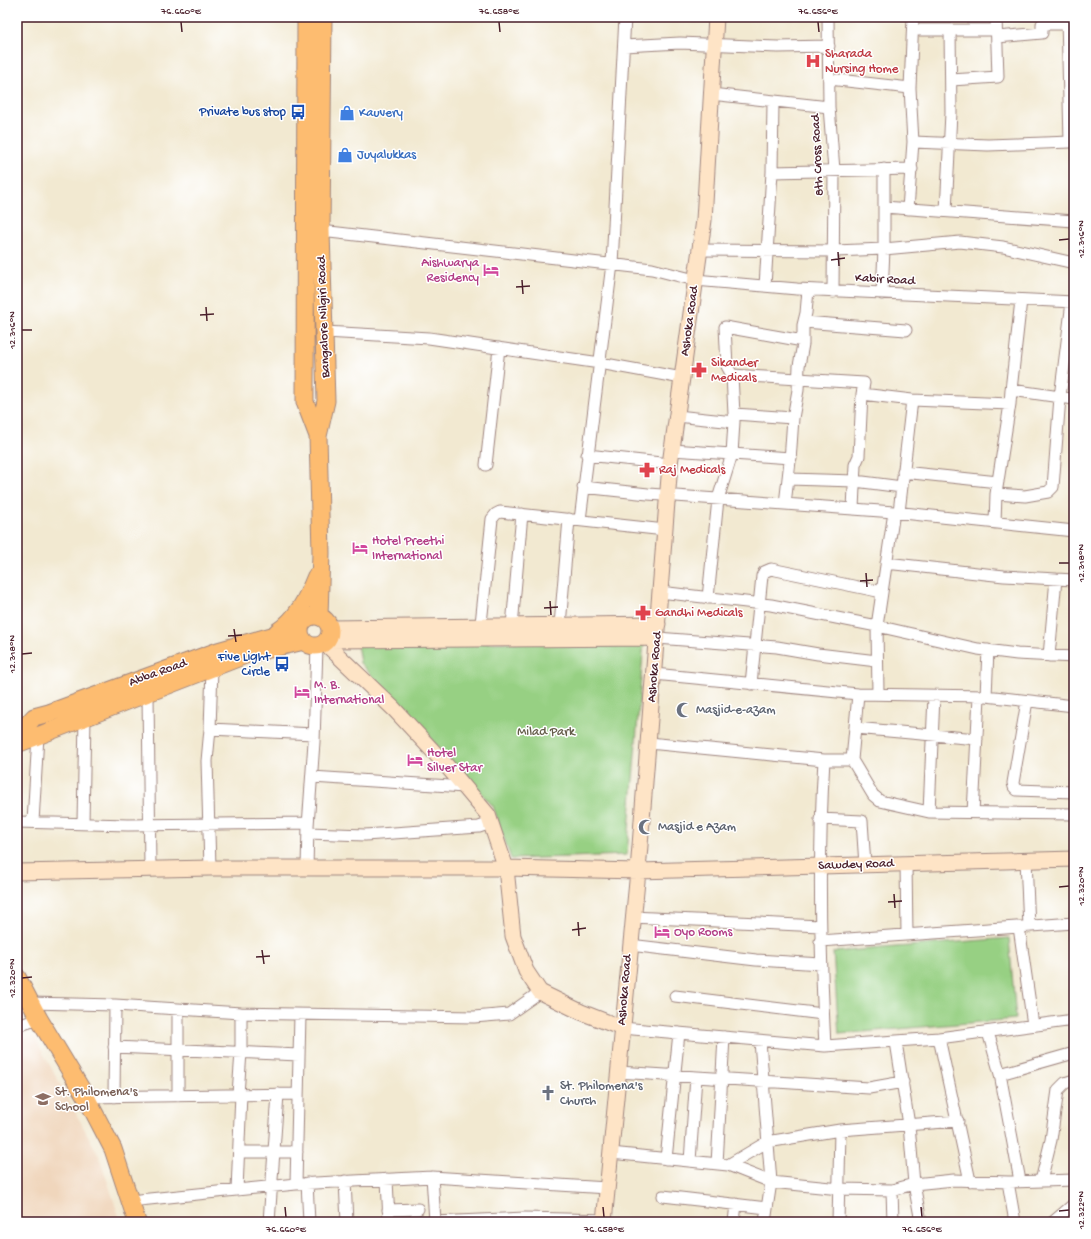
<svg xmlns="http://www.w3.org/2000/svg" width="1091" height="1239" font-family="'Gochi Hand',sans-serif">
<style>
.built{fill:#f0d6bc}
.green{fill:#97d083;stroke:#707857}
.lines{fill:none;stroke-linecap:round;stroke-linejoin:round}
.street-casing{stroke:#9e847e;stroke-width:13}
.secondary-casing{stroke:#9e847e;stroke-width:17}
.primary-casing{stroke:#9e847e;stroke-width:19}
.street{stroke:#fff;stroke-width:11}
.secondary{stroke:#fee4c6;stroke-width:15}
.primary{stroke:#fdbc70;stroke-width:17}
.ticks{fill:none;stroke:#4a1f2b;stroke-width:1.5}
.labels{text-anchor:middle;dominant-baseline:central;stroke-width:3;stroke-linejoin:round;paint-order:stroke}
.health-label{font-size:13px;fill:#be3a42;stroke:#fff;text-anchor:start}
.transit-label{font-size:13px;fill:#164399;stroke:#fff;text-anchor:end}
.shop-label{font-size:13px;fill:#366cbe;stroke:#fff;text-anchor:start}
.street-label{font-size:13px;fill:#4a1f2b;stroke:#fff}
.hotel-label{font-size:13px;fill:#b23c85;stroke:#fff;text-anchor:start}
.worship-label{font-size:13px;fill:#5b616d;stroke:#fff;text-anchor:start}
.park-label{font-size:13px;fill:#655d4a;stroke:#fff}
.education-label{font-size:13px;fill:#785e54;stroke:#fff;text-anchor:start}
.neatline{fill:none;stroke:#4a1f2b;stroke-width:1.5}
.ticks-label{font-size:10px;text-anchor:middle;fill:#4a1f2b}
</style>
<rect width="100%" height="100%" fill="#fff"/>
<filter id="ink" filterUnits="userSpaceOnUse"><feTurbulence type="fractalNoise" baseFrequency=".025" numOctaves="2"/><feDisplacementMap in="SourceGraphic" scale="8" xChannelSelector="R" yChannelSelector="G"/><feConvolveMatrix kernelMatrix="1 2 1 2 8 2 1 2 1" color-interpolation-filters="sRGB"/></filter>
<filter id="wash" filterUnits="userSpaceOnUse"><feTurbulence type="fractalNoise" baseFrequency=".012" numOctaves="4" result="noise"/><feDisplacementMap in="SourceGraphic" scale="16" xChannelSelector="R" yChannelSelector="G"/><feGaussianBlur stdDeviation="0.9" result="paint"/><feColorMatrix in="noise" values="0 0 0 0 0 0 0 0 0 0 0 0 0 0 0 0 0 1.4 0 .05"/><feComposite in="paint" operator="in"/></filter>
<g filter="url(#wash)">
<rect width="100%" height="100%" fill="#f2e9d1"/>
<path class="built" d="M34,1036L99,1156L121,1222H17V1041Z"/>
<path class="green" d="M644,641L627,855L511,859L493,806L360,663L357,644Z
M1009,938L1016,1019L839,1034L833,952Z"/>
</g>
<g filter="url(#ink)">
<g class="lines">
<defs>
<path id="street" d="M828,17L829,107L834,170L833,292
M913,30H996
M997,37L1042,33V24H1074
M624,46L680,43L778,47L829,46
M829,79L910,88
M951,80L998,77L996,17
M711,94L829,107
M913,142L910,88L913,17
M772,172L912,169
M884,207L1074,221
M908,209L913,142L988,145L1070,142L1067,17
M946,211L951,113L950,30
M321,231L652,269L695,280L797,289L1074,302
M700,250L835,251L884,249L960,242L1003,247L1074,263
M765,286L772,172L773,102
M882,294L884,249V169
M1021,300L1011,390L1074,399
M804,322L906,330
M325,332L429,338L600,363L682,378
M803,341L725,327L727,366L732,375L864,383L862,394
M732,375L734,414
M677,416L734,422V414L793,418
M672,450L791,458
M587,455L670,464
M486,465L499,348
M903,472L998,482
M789,479L855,481L902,487
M583,487L648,494L894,512L1074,531
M996,494L1025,496L1048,492L1053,487L1060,397L1072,302
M785,504L790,461L793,418L798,390L799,366L803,344V325L806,313L808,290
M853,509L855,465L859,456L862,394L912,400
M899,512L912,400L1010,404L1011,390
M580,520L612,264L625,17
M995,523L996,494L1010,404
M886,563L1004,576L1074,580
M660,592L771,605L877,626L978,649L1017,654L1074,657
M708,598L718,499L732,454L734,422
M560,625L569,519
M512,626L522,514
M480,633L492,519L496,514L500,512L665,530
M657,638L777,647L818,654L877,661
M1049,656L1056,579
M654,674L858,694L986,696L1074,706
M751,684L762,576L764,572L771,569L882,592
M148,694L150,868
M858,694L852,760L873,795L880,801L929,812L1074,814
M878,694L877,626L894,512
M986,696L988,650
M1027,701L1013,783L1014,787L1017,790L1074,792
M855,728L977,739
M210,729L314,734
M649,743L824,760H852
M824,760C818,855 820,950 825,1046
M312,777L465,787
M929,812L934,696
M973,813L979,697
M820,819L862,821L865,865
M17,822L128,825L308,823
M33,822L38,736
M83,823L85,718
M308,833L365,835L479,827L491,823
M1026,860L1029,927
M906,864L907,935
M210,868L207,761L210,729L212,668
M307,868L308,826L314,742L317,646
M632,917L820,926
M1019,927L1033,1025
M820,941L1074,923
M630,945L756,960L821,964
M675,996L823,1014
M31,1003L115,1005L241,1013L474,1017L509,1014L540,992
M17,1026L39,1019
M622,1028L825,1046L939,1038L1074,1020
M988,1032L1000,1074L1020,1181
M939,1038L970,1181
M760,1041L771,1182L765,1222
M896,1042L909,1125L914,1184L921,1222
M114,1047L299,1055
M618,1072L869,1088L903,1082
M1000,1074L1074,1053
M238,1094L241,1052V1013
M178,1096V1009
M86,1097L298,1094
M114,1097L115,1005
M239,1152H297
M611,1153L728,1165L771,1182L840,1189L892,1190L914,1184L954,1180L1008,1182L1074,1180
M666,1159L679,1033
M690,1161L696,1077
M717,1164L724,1037
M728,1165L767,1142L840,1130L958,1121
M432,1177L435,1221
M387,1179L389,1222
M345,1181L347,1222
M1041,1181L1051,1140L1058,1090L1065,1083L1074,1080
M1008,1182L1015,1222
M307,1183L309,1222
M296,1184L300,1015
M237,1190L241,1094
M892,1190L893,1222
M663,1196L767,1208
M130,1201L296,1184L432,1177L607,1188
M388,1210L418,1209
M269,1222L278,1094
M434,1222L525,1218L604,1220
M734,1222L736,1204
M838,1222L840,1130
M1053,1222L1074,1204"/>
<path id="secondary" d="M330,628L658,624
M328,640L657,638
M325,643L394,709L446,765L488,815L506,868L513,936L526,971L540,992L581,1012L622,1028
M17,872L210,868H506L638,871L1074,859
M604,1222L638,871L670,464L704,220L716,17"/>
<path id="primary" d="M306,17L305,402L318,436
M300 631a15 15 0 1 1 30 0a15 15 0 1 1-30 0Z
M319,616L321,553L318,436L326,401L321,231L323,17
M277,632C298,618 307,598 316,576
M17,736L34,717L49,713L218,651L300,628
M17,744L248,654L304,641
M17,977L39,1019L86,1097L113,1149L137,1222"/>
</defs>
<use href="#street" class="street-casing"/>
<use href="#secondary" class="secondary-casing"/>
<use href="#primary" class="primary-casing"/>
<use href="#street" class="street"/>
<use href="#secondary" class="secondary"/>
<use href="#primary" class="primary"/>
</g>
</g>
<path class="ticks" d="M181,22L182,32M499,22L500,32M818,22L819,32M1059,240L1069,239M838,252L839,266M831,260L845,258M522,280L523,294M516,287L530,286M206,307L207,321M200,315L214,314M22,330H32M1059,563H1069M866,573L867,587M860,581L873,580M550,601L551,615M544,608L558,607M234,629L236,642M228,636L242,635M22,654L32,653M1059,887L1069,886M894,894L895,908M888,902L902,901M578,922L579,936M572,930L586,928M262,950L264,964M256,957L270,956M22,978L32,977M285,1207L286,1217M603,1207L604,1217M921,1207L922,1217M1059,1211L1069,1210"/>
<defs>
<symbol id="hospital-bare" viewBox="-9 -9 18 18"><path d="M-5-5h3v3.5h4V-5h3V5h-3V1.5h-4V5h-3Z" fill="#e0444e" stroke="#fff" stroke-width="2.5" paint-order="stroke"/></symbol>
<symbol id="bus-bare" viewBox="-9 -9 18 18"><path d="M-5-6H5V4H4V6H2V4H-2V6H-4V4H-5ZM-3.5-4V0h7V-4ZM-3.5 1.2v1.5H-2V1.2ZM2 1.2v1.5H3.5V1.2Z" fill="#1a4fb4" stroke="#fff" stroke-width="2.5" paint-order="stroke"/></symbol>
<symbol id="shop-bare" viewBox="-9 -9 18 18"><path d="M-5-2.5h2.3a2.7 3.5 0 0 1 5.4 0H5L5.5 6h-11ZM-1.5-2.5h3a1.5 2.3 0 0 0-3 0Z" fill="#3f7fe0" stroke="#fff" stroke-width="2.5" paint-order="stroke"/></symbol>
<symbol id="hotel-bare" viewBox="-9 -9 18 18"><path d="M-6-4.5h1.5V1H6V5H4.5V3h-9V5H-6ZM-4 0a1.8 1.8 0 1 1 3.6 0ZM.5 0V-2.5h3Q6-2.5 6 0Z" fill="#d1479c" stroke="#fff" stroke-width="2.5" paint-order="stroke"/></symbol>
<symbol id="pharmacy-bare" viewBox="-9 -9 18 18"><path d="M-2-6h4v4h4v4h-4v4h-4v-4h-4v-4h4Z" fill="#e0444e" stroke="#fff" stroke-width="2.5" paint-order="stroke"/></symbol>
<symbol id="mosque-bare" viewBox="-9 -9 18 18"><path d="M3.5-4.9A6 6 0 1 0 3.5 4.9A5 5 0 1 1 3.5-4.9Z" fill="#6b7280" stroke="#fff" stroke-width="2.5" paint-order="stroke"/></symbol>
<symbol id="church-bare" viewBox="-9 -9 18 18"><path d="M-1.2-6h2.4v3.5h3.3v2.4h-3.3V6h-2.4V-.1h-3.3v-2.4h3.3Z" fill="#6b7280" stroke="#fff" stroke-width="2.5" paint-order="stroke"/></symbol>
<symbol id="school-bare" viewBox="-9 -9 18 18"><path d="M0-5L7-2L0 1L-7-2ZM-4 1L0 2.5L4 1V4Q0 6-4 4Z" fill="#8d6e63" stroke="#fff" stroke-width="2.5" paint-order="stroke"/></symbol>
</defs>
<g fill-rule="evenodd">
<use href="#hospital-bare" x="802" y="50" width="22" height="22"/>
<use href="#bus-bare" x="287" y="101" width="22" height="22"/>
<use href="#shop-bare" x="336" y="102" width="22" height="22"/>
<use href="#shop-bare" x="334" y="144" width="22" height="22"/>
<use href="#hotel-bare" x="480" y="259" width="22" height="22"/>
<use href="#pharmacy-bare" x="688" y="359" width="22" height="22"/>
<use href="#pharmacy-bare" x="636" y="459" width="22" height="22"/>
<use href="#hotel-bare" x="349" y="537" width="22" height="22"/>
<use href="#pharmacy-bare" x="632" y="602" width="22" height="22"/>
<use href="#bus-bare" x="271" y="653" width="22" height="22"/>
<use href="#hotel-bare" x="291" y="681" width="22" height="22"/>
<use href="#mosque-bare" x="673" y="699" width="22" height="22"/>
<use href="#hotel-bare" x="404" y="749" width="22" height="22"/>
<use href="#mosque-bare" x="635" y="816" width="22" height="22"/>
<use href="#hotel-bare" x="651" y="921" width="22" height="22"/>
<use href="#church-bare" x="537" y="1082" width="22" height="22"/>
<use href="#school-bare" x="32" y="1088" width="22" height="22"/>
</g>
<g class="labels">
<g class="health-label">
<text x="825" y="54">Sharada<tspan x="825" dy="15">Nursing Home</tspan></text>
<text x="711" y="363">Sikander<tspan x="711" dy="15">Medicals</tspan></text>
<text x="659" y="470">Raj Medicals</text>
<text x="655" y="613">Gandhi Medicals</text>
</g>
<g class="transit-label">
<text x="286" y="112">Private bus stop</text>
<text x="270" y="657">Five Light<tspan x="270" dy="15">Circle</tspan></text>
</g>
<g class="shop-label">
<text x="359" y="113">Kauvery</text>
<text x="357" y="155">Juyalukkas</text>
</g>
<g class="street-label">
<text transform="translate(818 155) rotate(-93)">8th Cross Road</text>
<text transform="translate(885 280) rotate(3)">Kabir Road</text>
<text transform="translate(324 317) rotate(-92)">Bangalore Nilgiri Road</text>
<text transform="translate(690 321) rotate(-82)">Ashoka Road</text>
<text transform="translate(655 667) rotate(-85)">Ashoka Road</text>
<text transform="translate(158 673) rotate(-20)">Abba Road</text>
<text transform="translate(856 865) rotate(-2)">Sawdey Road</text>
<text transform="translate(625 990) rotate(-85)">Ashoka Road</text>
</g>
<g class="hotel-label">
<text x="479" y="263" text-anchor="end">Aishwarya<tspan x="479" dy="15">Residency</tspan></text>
<text x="372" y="541">Hotel Preethi<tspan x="372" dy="15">International</tspan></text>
<text x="314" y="685">M. B.<tspan x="314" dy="15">International</tspan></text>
<text x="427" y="753">Hotel<tspan x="427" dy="15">Silver Star</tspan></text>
<text x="674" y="932">Oyo Rooms</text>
</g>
<g class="worship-label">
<text x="696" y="710">Masjid-e-azam</text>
<text x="658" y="827">Masjid e Azam</text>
<text x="560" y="1086">St. Philomena's<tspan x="560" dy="15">Church</tspan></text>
</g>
<g class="park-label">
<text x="546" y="732">Milad Park</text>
</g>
<g class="education-label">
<text x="55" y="1092">St. Philomena's<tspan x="55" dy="15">School</tspan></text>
</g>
</g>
<rect width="1091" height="1239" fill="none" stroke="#fff" stroke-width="44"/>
<rect x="22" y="22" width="1047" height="1195" class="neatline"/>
<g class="ticks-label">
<text x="181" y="14">76.660°E</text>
<text x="499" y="14">76.658°E</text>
<text x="818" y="14">76.656°E</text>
<text transform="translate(1080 239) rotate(-90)" y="4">12.316°N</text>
<text transform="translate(11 330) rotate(-90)" y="4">12.316°N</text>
<text transform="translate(1080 563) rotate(-90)" y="4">12.318°N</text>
<text transform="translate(11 654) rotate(-90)" y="4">12.318°N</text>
<text transform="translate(1080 886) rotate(-90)" y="4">12.320°N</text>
<text transform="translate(11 978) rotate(-90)" y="4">12.320°N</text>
<text transform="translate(1080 1210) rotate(-90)" y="4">12.322°N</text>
<text x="286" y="1232">76.660°E</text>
<text x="604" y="1232">76.658°E</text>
<text x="922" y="1232">76.656°E</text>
</g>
</svg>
